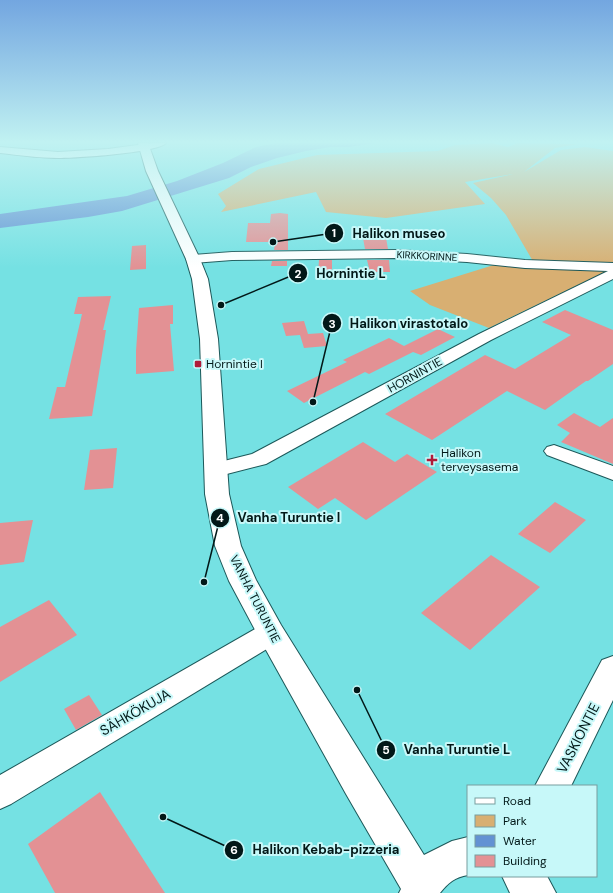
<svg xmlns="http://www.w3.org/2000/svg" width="613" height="893" font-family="'DM Sans',sans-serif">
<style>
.green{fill:#d8af72}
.water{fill:#6392d3}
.building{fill:#e39194}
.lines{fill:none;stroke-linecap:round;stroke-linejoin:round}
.street-casing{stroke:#1c5859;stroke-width:2}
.secondary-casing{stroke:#1c5859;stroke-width:2}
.street{fill:#fff;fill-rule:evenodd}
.secondary{fill:#fff;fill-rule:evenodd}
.poi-dot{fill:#af1b39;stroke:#c7f8f9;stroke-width:1.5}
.labels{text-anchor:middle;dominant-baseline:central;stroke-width:4;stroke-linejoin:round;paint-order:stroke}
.far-street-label{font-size:10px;fill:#021818;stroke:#c7f8f9}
.poi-label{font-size:12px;fill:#021818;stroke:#c7f8f9;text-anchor:start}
.street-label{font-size:12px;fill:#021818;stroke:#c7f8f9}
.near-street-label{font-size:14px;fill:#021818;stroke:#c7f8f9}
.leader{fill:none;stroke:#021818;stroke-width:1.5}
.callout-dot{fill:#021818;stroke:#c7f8f9;stroke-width:1.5}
.mark-label{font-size:12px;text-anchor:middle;font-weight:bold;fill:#fff}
.callout-label{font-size:13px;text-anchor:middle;font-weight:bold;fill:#021818;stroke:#c7f8f9;stroke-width:4;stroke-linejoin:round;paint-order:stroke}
</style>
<rect width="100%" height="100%" fill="#75e1e3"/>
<path class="green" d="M492,143L508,147L517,143L578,144L555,148L524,172L561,150L585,147L613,151V264L534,263L506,215L491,198L473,183L513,174L465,182L485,204L386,218L326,212L316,192L221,212L226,206L218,194L259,169L317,155L438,151L455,145Z
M497,264L607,271L489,328L430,305L410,291Z"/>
<path class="water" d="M276,143H375L349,147H330L306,151L277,158L251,167L229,178L122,211L88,217L0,228V214L127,196L177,181L223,163L256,147Z"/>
<path class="building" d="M280,213L288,214V250H274L275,242H246L248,223H270L271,214Z
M363,238H386L388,249H365Z
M146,245V269L130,270L132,246Z
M319,260H332V275H318Z
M367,260H389L390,272H370Z
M272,261H287V266H271Z
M111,296L103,330H106L92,416L49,419L57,387H65L82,314H74L78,297Z
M173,305V324H170L174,371L136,374V351L139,308Z
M565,310L613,330V364L588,381H586L545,410L507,391L432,440L385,414L485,355L515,369L571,335L542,322Z
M304,321L308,334L323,333L327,346L304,348L300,335L286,336L282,323Z
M438,329L455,337L421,355L413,352L369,374L365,372L304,403L287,391L347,362L343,360L389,338L404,346Z
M574,413L600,427L613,418V464L561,442L570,433L557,425Z
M363,442L395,462L407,454L437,472L366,520L335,498L318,509L288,487Z
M117,448L113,488L84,490L90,450Z
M555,502L586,520L550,553L518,534Z
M33,520L24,562L0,565V523Z
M491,555L540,587L470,650L421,613Z
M49,600L77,635L0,682V627Z
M89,695L102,715L76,730L64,709Z
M100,792L165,893H55L28,844Z"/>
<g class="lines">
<defs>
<path id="street" d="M152,143H166C157,153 74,158 58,158C39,158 19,155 0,153V147L58,152L108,149Z
M395,250L467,254L525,260L613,263V279L491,340L266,464L215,477L208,475L205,470L208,465L252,454L479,334L608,271L525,268L467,262L395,258L232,260L193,263L188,262L186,259L188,256L193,255L232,252Z
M554,445L613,466V480L547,455L544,451L547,447Z
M271,622L280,625L284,633L280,641L11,804L0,809V775L262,625Z"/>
<path id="secondary" d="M138,143H148L158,171L200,259L208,279L218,339L229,494L241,546L256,580L281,625L424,855L452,841L468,837V875C455,877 448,883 440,893H399L401,889L346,794L261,641L229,581L215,546L205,494L200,339L192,279L186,259L146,171Z
M613,656V700L571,786H535L602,660Z
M502,876H547L556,893H510Z"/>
</defs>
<use href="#street" class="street-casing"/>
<use href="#secondary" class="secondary-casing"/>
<use href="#street" class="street"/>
<use href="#secondary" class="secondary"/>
</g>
<linearGradient id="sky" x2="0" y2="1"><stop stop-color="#73a6e0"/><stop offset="0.53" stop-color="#c1f2f2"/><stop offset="1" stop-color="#c1f2f2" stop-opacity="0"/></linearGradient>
<rect width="613" height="268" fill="url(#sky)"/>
<g class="poi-dot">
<rect x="194" y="360" width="8" height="8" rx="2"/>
<path d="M430 454h4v4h4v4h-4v4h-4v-4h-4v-4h4z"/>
</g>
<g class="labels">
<g class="far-street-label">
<text transform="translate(427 256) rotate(3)">KIRKKORINNE</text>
</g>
<g class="poi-label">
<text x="206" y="364">Hornintie I</text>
<text x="441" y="453">Halikon<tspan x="441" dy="14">terveysasema</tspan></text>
</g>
<g class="street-label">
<text transform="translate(415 375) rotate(-29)">HORNINTIE</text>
<text transform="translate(255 599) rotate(63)">VANHA TURUNTIE</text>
</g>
<g class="near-street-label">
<text transform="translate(135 712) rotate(-30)">SÄHKÖKUJA</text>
<text transform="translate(578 738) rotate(-63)">VASKIONTIE</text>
</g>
</g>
<path class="leader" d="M273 242L334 233M221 305L298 273M313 402L332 323M204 582L220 518M357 690L386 750M163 817L234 850"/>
<g class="callout-dot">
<circle cx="273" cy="242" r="4"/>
<circle cx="221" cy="305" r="4"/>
<circle cx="313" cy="402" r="4"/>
<circle cx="204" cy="582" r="4"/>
<circle cx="357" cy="690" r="4"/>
<circle cx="163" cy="817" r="4"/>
<circle cx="334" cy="233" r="10"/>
<circle cx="298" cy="273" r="10"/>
<circle cx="332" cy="323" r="10"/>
<circle cx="220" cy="518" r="10"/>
<circle cx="386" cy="750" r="10"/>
<circle cx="234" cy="850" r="10"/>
</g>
<g class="mark-label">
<text x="334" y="237">1</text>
<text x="298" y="278">2</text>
<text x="332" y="328">3</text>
<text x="220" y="522">4</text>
<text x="386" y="754">5</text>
<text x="234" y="854">6</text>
</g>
<g class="callout-label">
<text x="399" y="238">Halikon museo</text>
<text x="351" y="278">Hornintie L</text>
<text x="409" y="328">Halikon virastotalo</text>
<text x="289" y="522">Vanha Turuntie I</text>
<text x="457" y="754">Vanha Turuntie L</text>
<text x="326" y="854">Halikon Kebab-pizzeria</text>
</g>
<rect x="467" y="785" width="130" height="92" fill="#c7f8f9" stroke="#789e9f"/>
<rect x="475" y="798" width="20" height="6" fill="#ffffff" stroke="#789e9f"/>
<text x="503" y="805" font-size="12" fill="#021818">Road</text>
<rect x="475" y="815" width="20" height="12" fill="#d8af72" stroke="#789e9f"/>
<text x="503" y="825" font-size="12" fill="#021818">Park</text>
<rect x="475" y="835" width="20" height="12" fill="#6392d3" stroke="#789e9f"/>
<text x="503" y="845" font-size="12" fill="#021818">Water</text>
<rect x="475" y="855" width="20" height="12" fill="#e39194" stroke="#789e9f"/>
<text x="503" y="865" font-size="12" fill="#021818">Building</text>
</svg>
